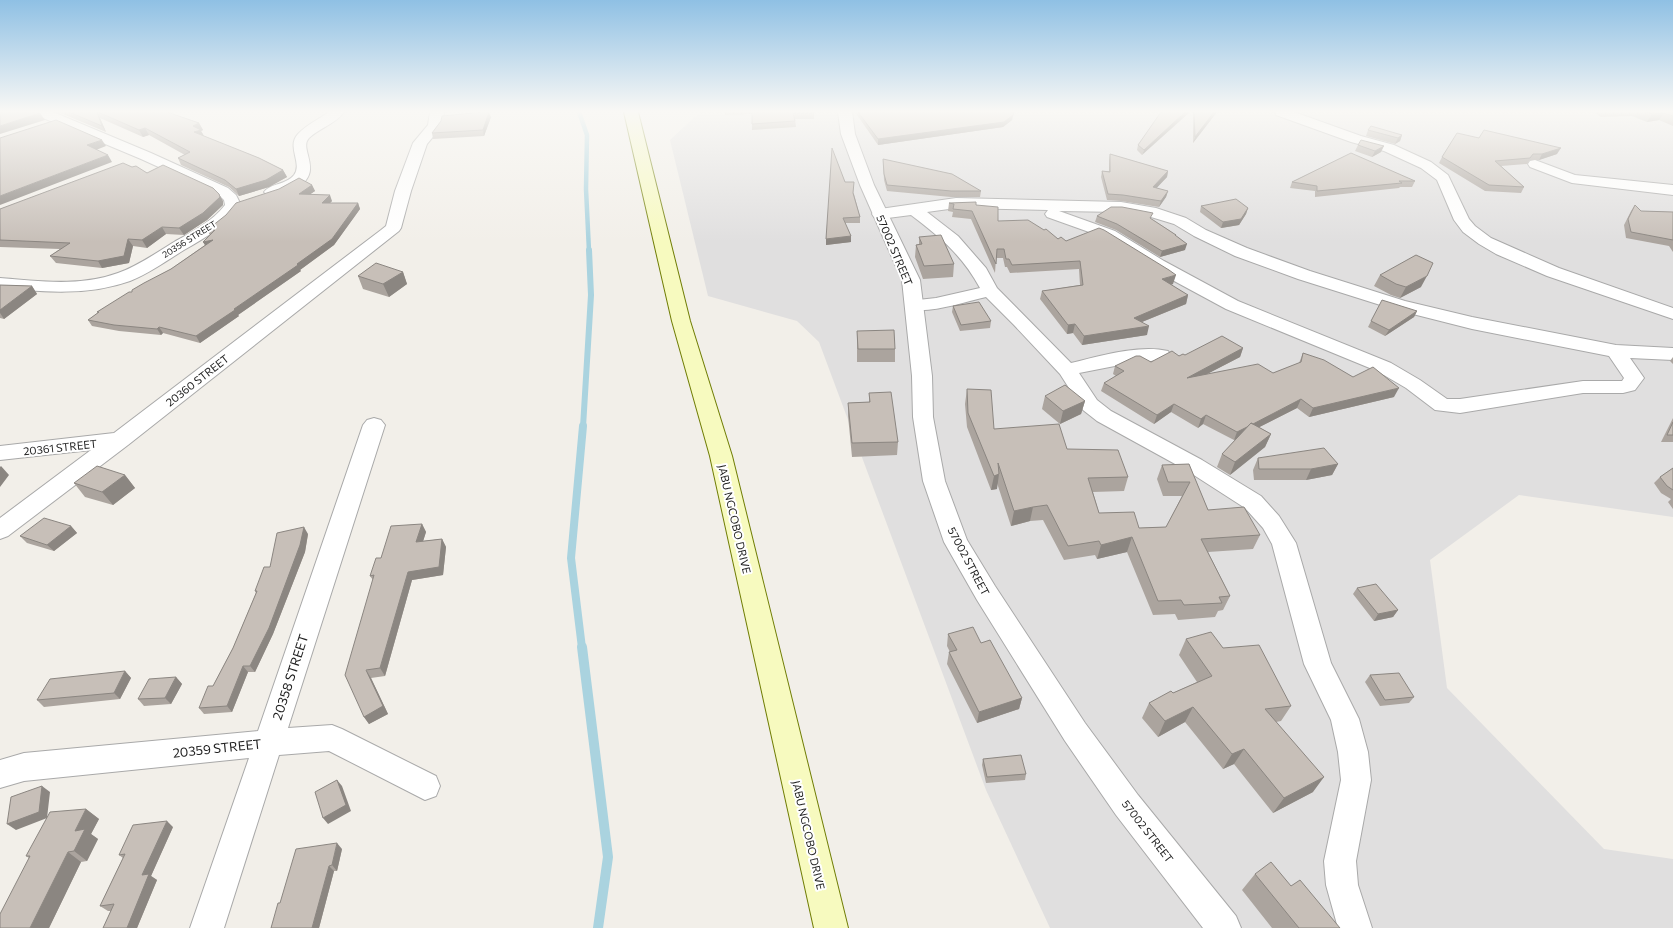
<svg xmlns="http://www.w3.org/2000/svg" width="1673" height="928" font-family="Commissioner,sans-serif">
<style>
.residential{fill:#e0dfdf}
.lines{fill:none;stroke-linecap:round;stroke-linejoin:round}
.stream-far3{stroke:#aad3df;stroke-width:4.5}
.stream-far2{stroke:#aad3df;stroke-width:6}
.stream-far1{stroke:#aad3df;stroke-width:8}
.stream{stroke:#aad3df;stroke-width:10}
.minor-casing{stroke:#a9a9a9;stroke-width:2}
.tertiary-casing{stroke:#a9a9a9;stroke-width:2}
.secondary-casing{stroke:#707d05;stroke-width:2}
.minor{fill:#fff;fill-rule:evenodd}
.tertiary{fill:#fff;fill-rule:evenodd}
.secondary{fill:#f7fabf;fill-rule:evenodd}
.wall{fill:#aba49e}
.shaded-wall{fill:#8b8681}
.building{fill:#c7bfb8;stroke:#8b8681}
.labels{text-anchor:middle;dominant-baseline:central;stroke-width:4;stroke-linejoin:round;paint-order:stroke}
.far-street-label{font-size:9px;fill:#222;stroke:#fff}
.street-label{font-size:11px;fill:#222;stroke:#fff}
.near-street-label{font-size:13px;fill:#222;stroke:#fff}
</style>
<rect width="100%" height="100%" fill="#f2efe9"/>
<path class="residential" d="M700,112H1673V517L1519,495L1430,560L1447,688L1604,849L1673,859V928H1050L986,790L819,342L797,321L708,296L670,140Z"/>
<g class="lines">
<path class="stream-far3" d="M579,112L587,135L586,189L589,251"/>
<path class="stream-far2" d="M583,427L591,295L589,250"/>
<path class="stream-far1" d="M582,648L571,558L583,426"/>
<path class="stream" d="M582,647L608,857L598,928"/>
<defs>
<path id="minor" d="M35,112H53L151,153L228,188L236,195L241,205C226,226 205,238 184,250C166,261 150,273 130,281C88,296 44,292 0,288V278C39,281 80,287 118,273C138,266 156,253 174,242C192,232 212,222 225,205L224,200L218,194L141,159L36,115Z
M329,112H344C336,124 319,128 309,138C297,150 330,175 288,192C281,194 274,197 267,195L264,192C271,183 286,185 294,175C303,163 286,147 298,134C306,125 319,119 329,112Z
M430,112H444L442,126L427,144L411,191L401,228L399,231L128,445L8,536L0,539V518L91,450L0,460V446L114,433L381,230L386,226L395,191L413,143L428,125Z
M1275,112H1294L1361,136L1394,145L1431,162L1448,175L1469,219L1475,226L1491,238L1559,268L1673,308V319L1547,276L1496,254L1479,244L1463,232L1454,220L1437,180L1421,168L1384,151L1351,142L1276,115Z
M1535,160L1575,175L1673,185V195L1572,183L1530,167L1528,164L1530,161Z
M956,198L1121,202L1156,208L1186,218L1206,230L1247,248L1310,271L1405,301L1472,317L1616,345L1673,348V360L1630,358L1644,378L1635,390L1623,393H1583L1460,413L1435,410L1406,388L1377,371L1226,309L1152,269L1103,237L1047,217L1045,214L1048,210L956,208L927,212L958,236L986,268L997,288L1071,363C1099,356 1140,344 1168,351L1171,355L1168,359L1125,364L1079,373L1097,400L1111,411L1202,460L1261,496L1279,516L1296,543L1331,663L1359,719L1368,752L1371,780L1356,861L1358,885L1372,928H1338L1326,885L1324,861L1341,780L1338,752L1331,720L1304,664L1272,544L1263,528L1245,508L1186,470L1097,421L1083,410L1060,374L1014,325L986,297C964,302 930,314 909,309L906,305L909,301L936,298L980,288C962,255 940,237 911,215L880,219L874,217L872,214L874,211L880,209ZM1059,211L1121,212L1151,217L1174,224L1194,236L1235,256L1298,279L1393,309L1472,329L1609,356L1624,378L1622,381H1583L1460,399H1447L1420,380L1391,363L1238,301L1164,261L1115,231Z
M374,418L381,420L385,425L288,728L332,725L342,729L436,776L440,786L436,796L425,800L329,751L279,755L224,928H190L249,758L24,781L0,788V760L24,753L258,731L363,425L367,420Z"/>
<path id="tertiary" d="M838,112H852L855,134L874,185L920,280L932,376L933,417L945,481L967,540L995,586L1085,723L1138,795L1236,916L1241,928H1203L1116,815L1065,741L977,600L944,542L923,481L913,417L912,376L902,280L860,185L841,134Z"/>
<path id="secondary" d="M624,112H638L690,321L732,456L848,928H814L710,456L672,321Z"/>
</defs>
<use href="#minor" class="minor-casing"/>
<use href="#tertiary" class="tertiary-casing"/>
<use href="#secondary" class="secondary-casing"/>
<use href="#minor" class="minor"/>
<use href="#tertiary" class="tertiary"/>
<use href="#secondary" class="secondary"/>
</g>
<path class="wall" d="M58,112H167L199,123L203,130L201,131L204,136L283,170L287,177L269,187L239,196L229,187L181,165L178,158L185,155L149,135L143,137L100,118L106,132Z
M725,112H814V119H795L796,127L752,130V114L725,115Z
M855,112H1014L1012,120L1003,127L878,145Z
M1161,112L1142,155L1137,150L1138,145Z
M1193,112H1217L1193,143Z
M1593,112H1673V126L1659,120L1647,122L1632,116L1601,117Z
M491,117L484,136L433,139L432,133Z
M1368,130L1402,135L1400,141L1395,144L1366,136Z
M1479,138L1557,154L1539,160H1530L1527,164L1501,166L1524,187L1521,193L1485,191L1439,163L1442,157Z
M1358,145L1381,152L1372,157L1355,151Z
M1110,154L1168,171L1167,177L1156,188L1168,191L1166,197L1159,207L1121,201L1107,200L1101,177L1102,171H1109V160Z
M883,159L981,191L980,197H951L887,191L884,180Z
M132,167L223,201V205L207,220L184,235L166,234L147,248L133,246L129,263L102,268L56,263L50,256L60,249L0,247V209Z
M1415,181L1412,187H1400L1399,188L1315,197V191L1290,188L1292,182Z
M845,182L854,194L860,217V223H845L851,236V242L826,245V239Z
M312,185L315,191L310,194L332,201L330,203H358L360,209L334,245L300,270L301,271L238,315L239,316L200,343L163,333L161,335L119,331L92,326L88,320L98,313L97,312L132,292L171,269L205,245L203,242L210,235L207,230Z
M949,203L976,205L998,221L1058,239L1066,241L1173,284L1171,285L1188,295L1186,304L1142,322L1147,335L1082,345L1073,333L1067,334L1040,299L1042,291L1080,285L1079,269L1010,273L1007,267H1005L1003,258H996L995,273L971,219L952,217L953,212L948,211Z
M1635,205L1641,211L1673,212V252L1669,246L1626,238L1624,225L1631,211Z
M1201,206L1248,208L1246,214L1239,225L1221,228L1200,212Z
M1097,216L1152,219L1176,235V236L1185,250L1160,257L1116,230L1095,222Z
M919,237L954,264L953,277L923,279L915,257L916,245L919,244Z
M403,272L407,284L389,297L363,289L358,276Z
M1380,275L1421,287L1400,298L1391,295L1374,286Z
M0,285L32,286L37,294L4,319L0,318Z
M953,306L991,321L990,328L960,331L952,312Z
M1417,311L1414,317L1385,336L1368,327L1371,321Z
M857,331L895,349V362H857Z
M1243,348L1240,357L1207,374L1273,373L1299,363L1303,353L1394,397L1309,417L1297,408L1259,427L1271,434L1265,447L1230,475L1217,467L1222,454L1236,439L1234,440L1203,424L1198,428L1171,412L1154,424L1101,391L1104,383L1116,376L1113,374L1115,366L1151,362L1179,356Z
M1673,357V364L1670,361Z
M967,389L994,429L1067,449L1128,477L1124,491L1093,492L1099,513L1139,528L1166,527L1182,496H1163L1157,479L1162,465L1189,464L1208,510L1260,535L1253,549L1208,552L1230,596L1223,610L1218,611L1215,617L1178,620L1175,614L1153,615L1127,552L1097,559L1095,555L1064,560L1043,520L1030,521L1011,526L997,483V489L991,490L967,427L965,404Z
M869,393L898,442L897,455L852,457L848,416V403L869,402Z
M1045,396L1085,401L1081,414L1060,424L1042,409Z
M1673,418V442H1661Z
M1258,458L1338,464L1332,475L1306,480H1254L1253,470Z
M1673,468V509L1668,502L1671,499L1661,493L1654,483L1660,477Z
M125,475L135,488L113,505L85,497L74,483Z
M422,524L426,532L423,541L442,539L446,547L443,575L412,580L385,676L371,678L388,714L369,724L364,717L373,580L370,576L381,558Z
M71,526L77,533L54,551L27,543L20,536Z
M308,534L305,552L273,634L255,672H248L232,712L204,714L199,708L213,686L233,648L256,593L255,591L270,567Z
M1357,588L1398,610L1393,617L1374,621L1353,594Z
M948,634L981,643L1022,698L1019,709L977,723L947,664L949,652H950L947,646Z
M1186,639L1223,648L1291,706L1281,721L1276,722L1313,792L1273,813L1234,764L1223,769L1185,722L1158,737L1142,718L1149,703L1173,693L1197,682L1179,655Z
M125,671L131,678L120,699L44,707L37,700Z
M1370,675L1414,697L1409,703L1380,706L1365,682Z
M176,677L182,684L171,704L144,706L138,699Z
M983,759L1026,774L1025,780L986,783L982,765Z
M86,809L99,819L91,834L98,839L87,861L81,862L49,928H0L29,858L26,856Z
M173,827L151,876L157,880L137,928H103L111,911H108L100,906L123,858L119,855Z
M342,849L337,871H334L319,928H271L280,903Z
M1255,874L1291,886L1340,928H1272L1242,890Z"/>
<path class="shaded-wall" d="M97,112L100,118L106,132L102,126Z
M489,112L491,117L484,136L483,130Z
M1014,112L1012,120L1003,127L878,145V139Z
M1185,112H1190L1142,155L1144,150Z
M1214,112H1217L1193,143L1195,137Z
M40,113L45,120L0,134V126Z
M1664,113L1659,120L1647,122L1652,114Z
M199,123L203,130L201,131L204,136L194,132L193,126Z
M145,128L149,135L143,137L139,130Z
M1402,135L1400,141L1395,144L1398,138Z
M102,140L106,146L91,152L87,145Z
M1384,146L1381,152L1372,157L1375,151Z
M1561,148L1557,154L1539,160L1542,154Z
M108,155L112,162L0,205V196Z
M283,170L287,177L269,187L239,196L236,189Z
M1168,171L1167,177L1152,193L1153,187Z
M312,185L315,191L302,200L299,194Z
M1168,191L1166,197L1159,207L1161,201Z
M219,194L223,201V205L207,220L184,235L179,228Z
M330,195L332,201L324,209L322,203Z
M358,203L360,209L334,245L300,270L301,271L238,315L239,316L200,343L196,336L297,264Z
M1248,208L1246,214L1239,225L1221,228L1223,222Z
M162,227L166,234L147,248L142,240Z
M851,236V242L826,245V239Z
M128,239L133,246L129,263L102,268L98,261Z
M213,240L207,248L203,242Z
M1187,244L1185,250L1160,257L1162,251Z
M403,272L407,284L389,297L383,284Z
M1176,275L1173,284L1159,288L1162,279Z
M1427,276L1421,287L1400,298L1406,287Z
M32,286L37,294L4,319L0,313V310Z
M1188,295L1186,304L1132,326L1134,318Z
M1417,311L1414,317L1385,336L1389,330Z
M1075,324L1073,333L1067,334L1068,325Z
M1149,326L1147,335L1082,345L1084,336Z
M159,327L163,333L161,335L157,329Z
M1243,348L1240,357L1184,386L1187,378Z
M1399,388L1394,397L1309,417L1313,408Z
M1301,399L1297,408L1234,440L1237,432Z
M1085,401L1081,414L1060,424L1063,411Z
M1174,404L1171,412L1154,424L1157,415Z
M1206,415L1203,424L1198,428L1201,419Z
M1271,434L1265,447L1230,475L1235,462Z
M1338,464L1332,475L1306,480L1311,469Z
M1,466L9,475L0,487V467Z
M999,474L997,489L991,490L994,476Z
M125,475L135,488L113,505L102,492Z
M1033,507L1030,521L1011,526L1014,511Z
M422,524L426,532L420,551L416,542Z
M71,526L77,533L54,551L47,545Z
M304,527L308,534L305,552L273,634L255,672L250,666Z
M1132,537L1127,552L1097,559L1101,545Z
M442,539L446,547L443,575L412,580L385,676L380,668L408,572Z
M1398,610L1393,617L1374,621L1378,614Z
M243,666L248,672L232,712L227,706Z
M366,670L371,678L388,714L369,724L364,717Z
M125,671L131,678L120,699L114,693Z
M176,677L182,684L171,704L165,698Z
M1022,698L1019,709L977,723L979,712Z
M1193,707L1185,722L1158,737L1165,721Z
M1244,749L1234,764L1223,769L1232,754Z
M1324,777L1313,792L1273,813L1284,798Z
M337,780L342,786L351,811L328,824L323,818Z
M42,786L50,792L47,818L16,830L7,824Z
M86,809L99,819L91,834L98,839L87,861L74,851L75,831Z
M167,821L173,827L151,876L157,880L137,928H127L142,875Z
M337,843L342,849L337,871L332,865Z
M68,852L81,862L49,928H30Z
M329,866L334,871L319,928H312Z"/>
<path class="building" d="M0,112H38L40,113L0,126Z
M69,112H97L102,126Z
M98,112H167L199,123L193,126L201,130L194,132L259,158L283,170L266,180L236,189L225,180L178,158L190,152L145,128L139,130Z
M484,112H489L483,130L432,133L441,121L442,116Z
M752,112H814V113H793L795,121L752,124Z
M858,112H1014L1013,115L1004,122L878,139Z
M1161,112H1185L1144,150L1138,145Z
M1194,112H1214L1195,137Z
M1647,112H1673V116L1664,113L1652,114Z
M56,120L102,140L87,145L108,155L0,196V138Z
M1371,126L1402,135L1398,138L1368,130Z
M1484,130L1561,148L1542,154H1533L1530,158L1495,161L1524,187L1489,185L1442,157L1457,133L1479,138Z
M1361,140L1384,146L1375,151L1358,145Z
M832,148L845,182H854L853,193L860,217L843,218L851,236L826,239Z
M1351,153L1415,181H1399L1402,183L1317,191V186L1292,182Z
M1110,154L1168,171L1153,187L1168,191L1161,201L1123,195L1108,194L1102,171L1110,172Z
M883,159L952,174L981,191H951L887,185L884,174Z
M123,163L132,167L136,166L147,173L163,165L213,188L219,194L220,197L203,213L179,228L162,227L142,240L128,239L124,256L98,261L50,256L70,243L0,240V209Z
M299,178L312,185L299,194L330,195L322,203H358L332,239L297,264L298,265L234,309L235,310L196,336L159,327L157,329L114,325L88,320L99,312H97L129,292H132V290L144,283L171,269L213,240L203,242L215,230H207L226,215L236,203L279,189Z
M1236,199L1248,208L1241,219L1223,222L1201,206Z
M976,202V205L998,207V221L1028,220L1044,230L1046,229L1058,239L1061,237L1066,241L1099,228L1104,230L1169,270L1176,275L1162,279L1188,295L1134,318L1149,326L1084,336L1075,324L1068,325L1042,291L1083,285L1080,261L1012,265L1009,259H1006L1004,249H997L996,264L972,211L953,209L954,204L949,203Z
M1635,205L1641,211L1673,212V240L1631,232L1628,219Z
M1111,207H1122L1153,213L1150,218L1176,235H1175L1187,244L1162,251L1117,224L1097,216Z
M941,235L954,264L924,266L916,245L922,244L919,237Z
M1416,255L1433,263L1427,276L1406,287L1396,284L1380,275Z
M376,263L403,272L383,284L358,276Z
M0,285L32,286L0,310Z
M1382,300L1417,311L1389,330L1371,321Z
M979,302L991,321L961,325L953,306Z
M894,330L895,349H858L857,331Z
M1222,336L1243,348L1187,378L1258,364L1273,373L1301,362L1303,353L1324,360L1353,377L1373,367L1399,388L1313,408L1301,399L1253,424L1251,423L1247,427L1237,432L1206,415L1201,419L1174,404L1157,415L1104,383L1124,371L1115,366L1136,356H1140L1151,362L1172,351L1179,356L1183,354L1185,355Z
M1065,385L1085,401L1063,411L1045,396Z
M967,389L991,390L994,429L1059,424L1067,449L1118,450L1128,477L1088,478L1099,513L1134,512L1139,528L1166,527L1190,482H1168L1162,465L1189,464L1208,510L1244,507L1260,535L1201,539L1230,596L1219,597L1222,603L1184,605L1181,600L1158,601L1132,537L1101,545L1099,541L1068,546L1047,505L1033,507L1014,511L998,463L999,474L994,476L968,413Z
M891,392L898,442L852,443L848,403L870,402L869,393Z
M1673,422V435H1667Z
M1251,423L1271,434L1235,462L1222,454Z
M1324,448L1338,464L1311,469H1259L1258,458Z
M97,466L125,475L102,492L74,483Z
M1673,468V490L1667,486L1660,477Z
M44,518L71,526L47,545L20,536Z
M422,524L416,542L442,539L439,567L408,572L380,668L366,670L383,706L364,717L345,675L374,575L370,576L376,558H381L391,526Z
M304,527L300,545L269,628L250,666H243L227,706L199,708L208,686H213L233,648L257,591H255L264,567H270L277,533Z
M1376,584L1398,610L1378,614L1357,588Z
M973,627L981,643L990,640L1022,698L979,712L949,652L957,650L948,634Z
M1211,632L1223,648L1259,645L1291,706L1265,709L1324,777L1284,798L1244,749L1232,754L1193,707L1165,721L1149,703L1171,691L1173,693L1212,676L1186,639Z
M125,671L114,693L37,700L50,679Z
M1399,673L1414,697L1385,700L1370,675Z
M176,677L165,698L138,699L149,679Z
M1021,755L1026,774L987,777L983,759Z
M337,780L346,805L323,818L315,792Z
M42,786L39,812L7,824L11,797Z
M86,809L75,831L85,829L74,851L68,852L30,928H0V914L30,856H26L50,812Z
M167,821L142,875L149,874L127,928H103L114,904L100,906L125,854L119,855L133,825Z
M337,843L332,865L329,866L312,928H271L278,903H280L296,849Z
M1271,862L1291,886L1300,880L1340,928H1299L1255,874Z"/>
<linearGradient id="sky" x2="0" y2="1"><stop stop-color="#8fc0e4"/><stop offset="0.46" stop-color="#f9f8f5"/><stop offset="1" stop-color="#f9f8f5" stop-opacity="0"/></linearGradient>
<rect width="1673" height="242" fill="url(#sky)"/>
<g class="labels">
<g class="far-street-label">
<text transform="translate(189 239) rotate(-32)">20356 STREET</text>
</g>
<g class="street-label">
<text transform="translate(895 250) rotate(67)">57002 STREET</text>
<text transform="translate(197 380) rotate(-38)">20360 STREET</text>
<text transform="translate(60 447) rotate(-6)">20361 STREET</text>
<text transform="translate(735 519) rotate(77)">JABU NGCOBO DRIVE</text>
<text transform="translate(969 561) rotate(62)">57002 STREET</text>
<text transform="translate(1148 831) rotate(52)">57002 STREET</text>
<text transform="translate(809 835) rotate(77)">JABU NGCOBO DRIVE</text>
</g>
<g class="near-street-label">
<text transform="translate(290 677) rotate(-72)">20358 STREET</text>
<text transform="translate(217 748) rotate(-6)">20359 STREET</text>
</g>
</g>
</svg>
